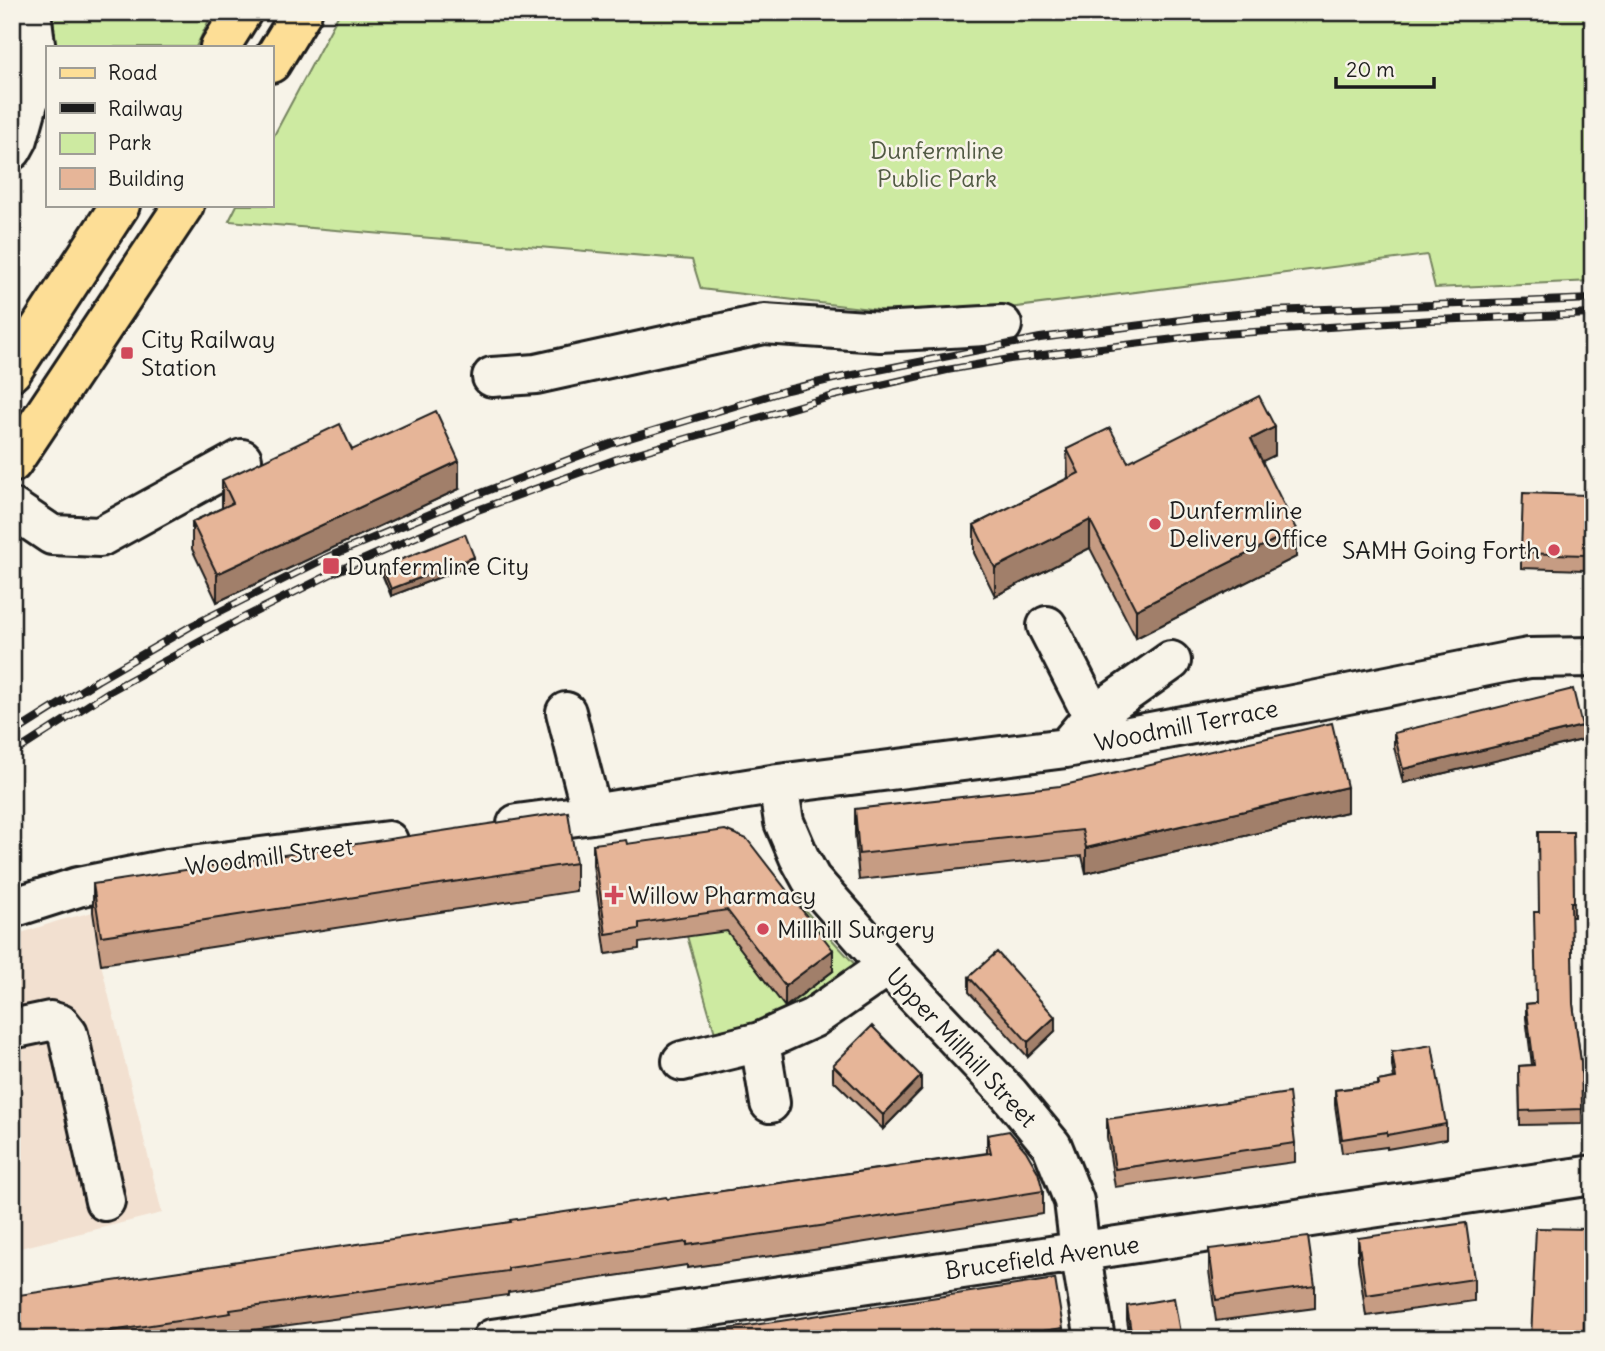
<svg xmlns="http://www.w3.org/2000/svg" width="1605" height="1351" font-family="Delius,sans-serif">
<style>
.built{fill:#f2e0d0}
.green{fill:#cdeaa1;stroke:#74835e;stroke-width:2}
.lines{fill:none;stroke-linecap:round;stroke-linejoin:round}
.minor-casing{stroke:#1c1c1c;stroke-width:44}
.major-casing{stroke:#1c1c1c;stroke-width:44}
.minor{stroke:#f7f3e8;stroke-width:38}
.major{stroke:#fdde96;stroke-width:38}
.rail-casing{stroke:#1c1c1c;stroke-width:8}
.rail{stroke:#f7f3e8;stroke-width:5;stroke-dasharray:16;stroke-linecap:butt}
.wall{fill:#c69c83;stroke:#1c1c1c;stroke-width:2}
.shaded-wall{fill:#a17f6a;stroke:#1c1c1c;stroke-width:2}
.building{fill:#e6b598;stroke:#1c1c1c;stroke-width:2}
.poi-dot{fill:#d1495b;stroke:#f7f3e8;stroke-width:2.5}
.labels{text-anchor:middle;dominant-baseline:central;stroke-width:5;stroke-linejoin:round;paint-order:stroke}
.park-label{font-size:24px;fill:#515a44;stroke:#f7f3e8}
.poi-label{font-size:24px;fill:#1c1c1c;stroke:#f7f3e8;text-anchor:start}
.street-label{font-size:24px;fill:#1c1c1c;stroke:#f7f3e8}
</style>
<rect width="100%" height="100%" fill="#f7f3e8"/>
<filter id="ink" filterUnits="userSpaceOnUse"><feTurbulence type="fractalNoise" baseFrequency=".0143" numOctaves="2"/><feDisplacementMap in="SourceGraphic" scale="14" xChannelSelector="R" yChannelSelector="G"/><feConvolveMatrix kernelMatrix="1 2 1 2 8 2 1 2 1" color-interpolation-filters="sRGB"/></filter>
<g filter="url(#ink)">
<path class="built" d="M93,912L101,964L162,1213L12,1250V936L61,920Z"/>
<path class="green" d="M44,12H213L196,47H49Z
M340,12H1593V281L1435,288L1427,255L938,317L701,289L692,260L229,221L237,205H271V141Z
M764,866L861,971L832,998L717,1040L687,936L712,912L786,1007L833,971Z"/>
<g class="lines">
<defs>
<path id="minor" d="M12,150L18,139L38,67L31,12
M492,377L536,374L764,324L880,332L1002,325
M12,508L52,535L100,537L242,459
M1047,626L1093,716
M566,712L592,814
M1066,748L1093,716L1171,661
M778,784L784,822L799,857L811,879L888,966L1009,1094L1052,1146L1074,1201L1080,1251L1095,1339
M517,824L592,814L778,784L1066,748L1288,706L1507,662L1529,658L1593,657
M12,908L78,887L167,869L388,841
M12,1029L50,1021L60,1024L68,1034L105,1201
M760,1042L770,1103
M682,1061L760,1042L813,1018L888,966
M492,1339L1593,1175"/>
<path id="major" d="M220,47L242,12
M271,63L302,12
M12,371L120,205
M12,463L184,205"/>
</defs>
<use href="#minor" class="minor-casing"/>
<use href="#major" class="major-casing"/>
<use href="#minor" class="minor"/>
<use href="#major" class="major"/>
<defs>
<path id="rail" d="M12,734L98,680L193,625L328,557L468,498L610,444L787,390L833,379L1040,338L1204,317L1272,311L1593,299
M12,754L110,691L243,618L335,572L475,511L617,459L833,396L947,370L1010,359L1208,335L1433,320L1593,314"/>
</defs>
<use href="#rail" class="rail-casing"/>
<use href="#rail" class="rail"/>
</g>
<path class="wall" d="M1067,449L1128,462L1275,455L1262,461L1296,557L1136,638L1090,548L995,596L974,553V525L1068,478Z
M352,450L459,489L217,602L192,549V522L222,508V480Z
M1587,509L1585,570L1521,568V553Z
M474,564L391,596L382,574V567Z
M1394,733L1582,740L1403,783L1394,747Z
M855,809L1347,812L1086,873L1082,856L859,880L855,834Z
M1573,832L1574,917H1571L1573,1004L1581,1062L1582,1124L1520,1125L1519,1066L1532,1065L1526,1018V1004L1536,1003L1539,912Z
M593,844H627L833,971L785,1007L727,931L639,943V949L606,954L593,865Z
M576,863V891L101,964L93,912V884Z
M969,977L1055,1031L1028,1057L969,992Z
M1392,1052L1446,1124V1139L1387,1149V1147L1342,1153L1335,1105V1090L1378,1085V1081L1394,1078L1392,1066Z
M833,1065L921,1090L883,1129L833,1080Z
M1107,1119L1295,1143V1162L1115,1187L1107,1138Z
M987,1135L1043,1191V1214L834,1247L687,1268V1265L508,1292V1295L231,1333V1336L215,1339H12L510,1222L987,1153Z
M1588,1229L1587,1290L1534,1289Z
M1358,1238L1474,1279V1301L1366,1316L1358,1260Z
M1209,1249L1315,1286V1308L1216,1321L1209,1271Z
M1127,1306L1181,1339H1130L1127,1320Z
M1063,1328V1339H649L721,1330Z"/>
<path class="shaded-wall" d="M1275,427V455L1251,467V439Z
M459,461V489L217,602V574Z
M1090,520V548L995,596V568Z
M1296,529V557L1136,638V610Z
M474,557V564L391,596V589Z
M1582,726V740L1403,783V769Z
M1347,787V812L1086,873V848Z
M833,950V971L785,1007V986Z
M1055,1017V1031L1028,1057V1042Z
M921,1076V1090L883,1129V1115Z"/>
<path class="building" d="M1259,396L1275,427L1251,439L1296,529L1136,610L1090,520L995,568L974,525L1079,473L1067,449L1110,428L1128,462Z
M436,411L459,461L217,574L192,522L233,503L222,480L340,424L352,450Z
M1523,493L1587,495L1585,555L1521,553Z
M465,534L474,557L391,589L382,567Z
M1573,689L1582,726L1403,769L1394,733Z
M1332,723L1347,787L1086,848L1082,830L859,854L855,809L1060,786Z
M568,812L576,863L101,936L93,884Z
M725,830L747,839L833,950L785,986L727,910L639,923V929L606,934L593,844L626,840L627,844Z
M1538,832H1573L1574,902H1571L1573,1004L1581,1062L1582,1109L1520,1111L1519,1066L1534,1065L1526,1004L1536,1003L1534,912H1539Z
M997,952L1055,1017L1028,1042L969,977Z
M872,1026L921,1076L883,1115L833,1065Z
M1432,1045L1446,1124L1387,1135V1132L1342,1139L1335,1090L1379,1085L1378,1081L1396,1078L1392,1052Z
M1289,1093L1295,1143L1115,1169L1107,1119Z
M1009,1131L1026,1151L1038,1172L1043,1191L834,1224L687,1245V1242L508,1268V1271L230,1310L231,1313L58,1339H12V1296L233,1263L232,1262L511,1222L510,1220L666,1197L667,1199L991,1153L987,1135Z
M1466,1223L1474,1279L1366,1295L1358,1238Z
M1536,1228L1588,1229L1587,1275H1585L1584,1339H1531Z
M1308,1237L1315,1286L1216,1300L1209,1249Z
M1055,1279L1063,1328L990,1339H649L720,1329L721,1330Z
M1174,1298L1181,1339H1132L1127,1306Z"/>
</g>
<g class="poi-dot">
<rect x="120" y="346" width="14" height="14" rx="3.5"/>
<circle cx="1155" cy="524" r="7"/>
<circle cx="1554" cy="550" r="7"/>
<rect x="322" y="557" width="18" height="18" rx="3.5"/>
<path d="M610.5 884.5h7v7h7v7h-7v7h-7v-7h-7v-7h7z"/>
<circle cx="763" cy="929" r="7"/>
</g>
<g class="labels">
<g class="park-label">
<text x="937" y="150">Dunfermline<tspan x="937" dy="28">Public Park</tspan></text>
</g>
<g class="poi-label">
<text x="141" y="339">City Railway<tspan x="141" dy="28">Station</tspan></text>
<text x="1169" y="510">Dunfermline<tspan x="1169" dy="28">Delivery Office</tspan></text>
<text x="1540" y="550" text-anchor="end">SAMH Going Forth</text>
<text x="347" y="566">Dunfermline City</text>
<text x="628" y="895">Willow Pharmacy</text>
<text x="777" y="929">Millhill Surgery</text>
</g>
<g class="street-label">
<text transform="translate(1186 725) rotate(-11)">Woodmill Terrace</text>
<text transform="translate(269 856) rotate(-7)">Woodmill Street</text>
<text transform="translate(962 1047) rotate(47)">Upper Millhill Street</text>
<text transform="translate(1042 1257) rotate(-8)">Brucefield Avenue</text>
</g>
</g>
<rect width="1605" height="1351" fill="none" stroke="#f7f3e8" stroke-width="42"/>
<rect x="21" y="21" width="1563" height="1309" fill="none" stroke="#1c1c1c" stroke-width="2.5" filter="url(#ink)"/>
<rect x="46" y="46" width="228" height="161" fill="#f7f3e8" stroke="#9f9d96" stroke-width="2"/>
<rect x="60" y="68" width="35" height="10" fill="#fdde96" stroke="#9f9d96" stroke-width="2"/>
<text x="108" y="80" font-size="21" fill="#1c1c1c">Road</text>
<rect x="60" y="103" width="35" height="10" fill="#1c1c1c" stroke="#9f9d96" stroke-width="2"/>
<text x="108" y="116" font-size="21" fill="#1c1c1c">Railway</text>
<rect x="60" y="133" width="35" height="21" fill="#cdeaa1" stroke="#9f9d96" stroke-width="2"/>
<text x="108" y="150" font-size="21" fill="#1c1c1c">Park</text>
<rect x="60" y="168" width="35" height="21" fill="#e6b598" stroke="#9f9d96" stroke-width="2"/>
<text x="108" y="186" font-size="21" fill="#1c1c1c">Building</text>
<path d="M1336 77v10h98v-10" fill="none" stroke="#1c1c1c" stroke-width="3.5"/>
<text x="1346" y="77" font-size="21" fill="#1c1c1c" stroke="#f7f3e8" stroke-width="5" paint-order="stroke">20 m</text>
</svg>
